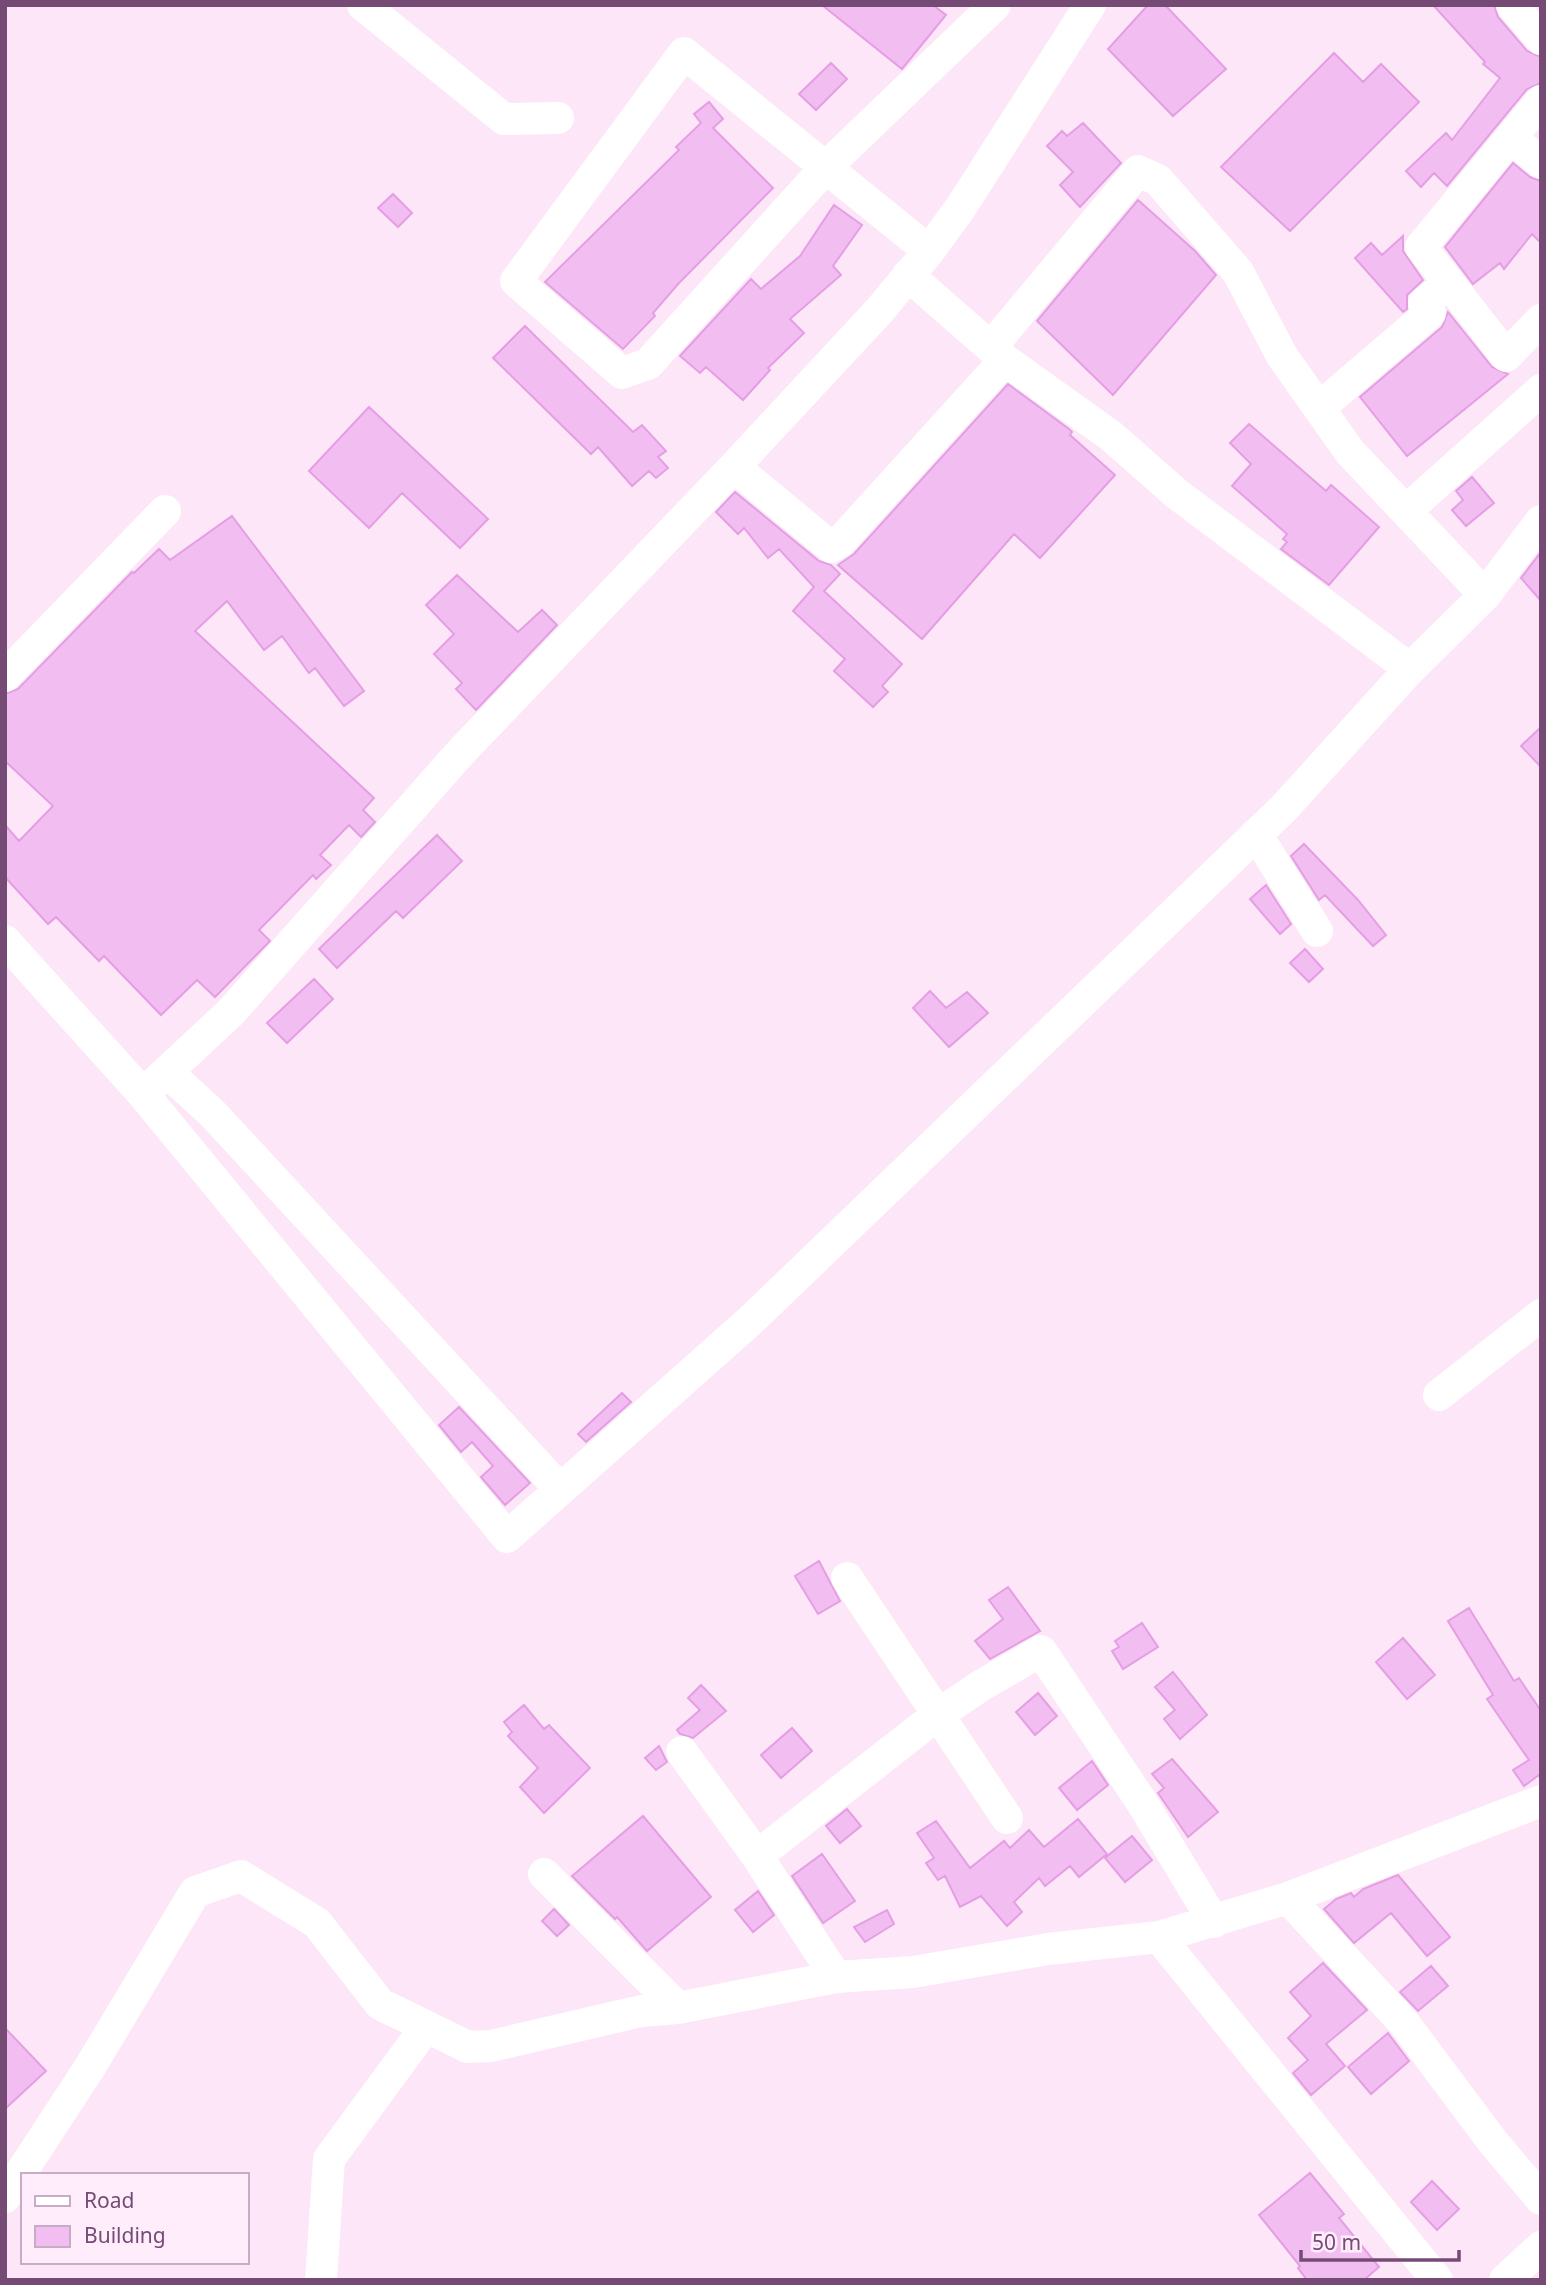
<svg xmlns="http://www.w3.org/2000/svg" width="1546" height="2285" font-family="'Noto Sans',sans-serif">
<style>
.building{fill:#f2bef1;stroke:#e59ee4;stroke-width:2}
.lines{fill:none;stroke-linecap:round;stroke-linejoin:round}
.minor{stroke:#fff;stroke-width:32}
</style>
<rect width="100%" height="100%" fill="#fce6f7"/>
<path class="building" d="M822,5H933L946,15L902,69Z
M1148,5H1165L1226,69L1173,116L1108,49Z
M1433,5H1494L1498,17L1527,51L1541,57V83L1527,89L1447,186L1434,173L1421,187L1406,171L1446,133L1452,140L1500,78L1483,64L1485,62Z
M1334,53L1363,82L1381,64L1419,102L1290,231L1221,167Z
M831,63L847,79L816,110L799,94Z
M709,102L723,119L713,128L773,188L679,283L653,313L655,316L623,349L545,282L679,150L676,147L701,123L694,114Z
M1083,123L1121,163L1080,207L1060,185L1073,172L1047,146L1062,131L1067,136Z
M1513,163L1530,177L1541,181V243L1532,234L1504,269L1500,263L1473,284L1445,247Z
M393,194L412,213L398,227L378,208Z
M1138,200L1195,251L1216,275L1113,395L1037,321Z
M834,205L862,225L833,266L841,275L790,319L804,333L768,368L770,370L743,400L706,367L700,373L680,356L751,279L761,289L800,256Z
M1403,236V251L1423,280L1407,295V309L1403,312L1355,258L1371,243L1382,255Z
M1448,312L1492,367L1508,374L1407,456L1360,397L1442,327Z
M525,326L633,432L642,425L666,451L658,457L668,468L656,478L649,471L632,486L598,447L591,454L493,358Z
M1008,384L1069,429L1072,432L1070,435L1115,475L1040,558L1014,534L922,639L838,565L854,554Z
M369,407L488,519L460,548L402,493L369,528L309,471Z
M1249,424L1326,491L1331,485L1379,527L1329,585L1281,549L1287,542L1283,539L1287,534L1232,486L1251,464L1230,443Z
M1472,477L1494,503L1466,526L1452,510L1463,500L1456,491Z
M735,492L819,561L831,565L840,574L824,591L902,664L882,686L888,692L873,707L834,671L845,659L793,611L814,587L779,549L768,558L744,528L738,534L716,512Z
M232,516L364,691L344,706L315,668L309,673L282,636L264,650L227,601L195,631L374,798L363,810L375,822L361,837L349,825L320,855L331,865L316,879L313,875L259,930L270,941L215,997L197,980L161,1015L104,956L99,961L56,917L48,924L5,877V825L19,841L53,806L5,761V694L18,689L132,572L134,573L159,549L170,560Z
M1541,552V601L1521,578Z
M457,575L518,632L542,610L557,625L476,710L456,689L462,683L434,654L454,634L426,605Z
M1541,727V767L1521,746Z
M437,835L462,861L403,918L396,911L337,968L319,949Z
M1304,844L1358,900L1386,935L1373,946L1325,895L1319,900L1291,856Z
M1266,885L1291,924L1280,934L1250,899Z
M1305,949L1323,969L1309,982L1290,963Z
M314,979L333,999L287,1043L267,1023Z
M930,991L946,1008L967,992L988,1013L949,1047L913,1008Z
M622,1393L631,1402L586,1442L578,1434Z
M459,1407L530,1483L505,1505L481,1477L493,1466L472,1442L461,1452L439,1425Z
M819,1561L840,1601L818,1614L795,1576Z
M1008,1587L1040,1631L990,1659L975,1641L1003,1619L989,1600Z
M1469,1608L1514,1681L1519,1678L1541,1711V1778L1539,1775L1524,1786L1513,1770L1529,1760L1487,1699L1493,1695L1448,1621Z
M1142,1623L1158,1647L1123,1669L1112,1651L1119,1647L1115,1641Z
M1403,1638L1435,1675L1407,1699L1376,1662Z
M1173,1672L1207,1715L1180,1739L1164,1719L1175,1710L1155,1687Z
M701,1685L726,1711L693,1738L680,1734L677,1730L700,1710L688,1698Z
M1038,1693L1057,1716L1035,1735L1016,1712Z
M524,1705L544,1729L549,1725L590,1768L544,1813L520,1787L538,1768L508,1736L512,1732L504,1722Z
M792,1728L812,1751L781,1778L761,1755Z
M659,1746L667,1762L656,1770L645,1758Z
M1172,1759L1218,1812L1188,1837L1158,1793L1164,1788L1152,1774Z
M1092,1761L1108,1785L1077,1810L1059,1788Z
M847,1809L861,1826L840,1843L826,1826Z
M643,1816L711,1897L647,1951L617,1917L615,1919L572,1876Z
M1078,1819L1107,1854L1079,1877L1070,1866L1045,1886L1039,1878L1014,1902L1022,1912L1007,1926L981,1896L960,1907L945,1876L938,1880L926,1863L934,1858L917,1833L936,1821L970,1868L1004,1841L1010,1848L1029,1830L1044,1847Z
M1132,1836L1152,1860L1125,1882L1105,1858Z
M822,1854L855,1901L823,1923L792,1876Z
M1398,1875L1450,1937L1427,1956L1391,1913L1354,1943L1324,1909L1336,1899L1351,1893L1354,1897L1363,1889Z
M758,1891L774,1915L753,1932L735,1910Z
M554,1909L569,1925L557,1936L542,1921Z
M887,1910L894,1924L865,1942L854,1927Z
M1323,1963L1367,2010L1326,2044L1345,2066L1311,2095L1293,2073L1308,2060L1288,2038L1311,2016L1290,1992Z
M1431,1966L1448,1986L1418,2011L1400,1992Z
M5,2028L46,2071L5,2109Z
M1388,2033L1409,2061L1371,2094L1348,2067Z
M1310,2173L1344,2214L1339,2218L1379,2267L1364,2280H1307L1298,2268L1300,2266L1259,2215Z
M1432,2181L1459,2209L1437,2230L1411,2202Z"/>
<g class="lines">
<path class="minor" d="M363,5L504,119L558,118
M995,5L827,166L648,364L622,373L516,281L684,53L929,251L961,207L1090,5
M1512,5L1541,39
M1541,101L1421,247L1506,356L1541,320
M1512,138L1541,163
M908,275L1005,360L1111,436L1177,494L1410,669L1485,595L1541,521
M991,347L1138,171L1158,180L1238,272L1282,356L1350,452L1485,595
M1319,408L1430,313L1424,303L1448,283
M734,467L831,547L840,542L1005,360
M1406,511L1541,390
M5,676L165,511
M1256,834L1317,931
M5,941L143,1094L231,1012L461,752L734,467L879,311L929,251
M167,1072L212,1113L560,1489
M143,1094L507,1537L751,1320L1284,808L1410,669
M1439,1395L1541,1315
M847,1578L1007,1818
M682,1752L757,1856L836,1977
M757,1856L936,1716L982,1685L1041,1651L1141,1801L1214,1922
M544,1874L678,2008
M1288,1898L1404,2023L1493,2142L1541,2199
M1159,1937L1437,2280
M5,2197L90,2067L195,1892L241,1876L317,1923L380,2004L468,2047L491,2046L641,2011L678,2008L836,1977L913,1972L1048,1949L1159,1937L1288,1898L1541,1801
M321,2280L329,2159L426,2027
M1505,2280L1541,2247"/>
</g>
<rect width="1546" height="2285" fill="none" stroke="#754b76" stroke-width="14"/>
<rect x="21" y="2173" width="228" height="91" fill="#ffedfb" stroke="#c8acc6" stroke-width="2"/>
<rect x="35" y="2196" width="35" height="10" fill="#ffffff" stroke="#c8acc6" stroke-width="2"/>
<text x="84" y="2208" font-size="21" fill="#754b76">Road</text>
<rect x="35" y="2226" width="35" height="21" fill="#f2bef1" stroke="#c8acc6" stroke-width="2"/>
<text x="84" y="2243" font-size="21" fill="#754b76">Building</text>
<path d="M1301 2250v10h158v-10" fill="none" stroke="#754b76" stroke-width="3.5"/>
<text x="1312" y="2250" font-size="21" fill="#754b76" stroke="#ffedfb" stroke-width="5" paint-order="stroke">50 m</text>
</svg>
